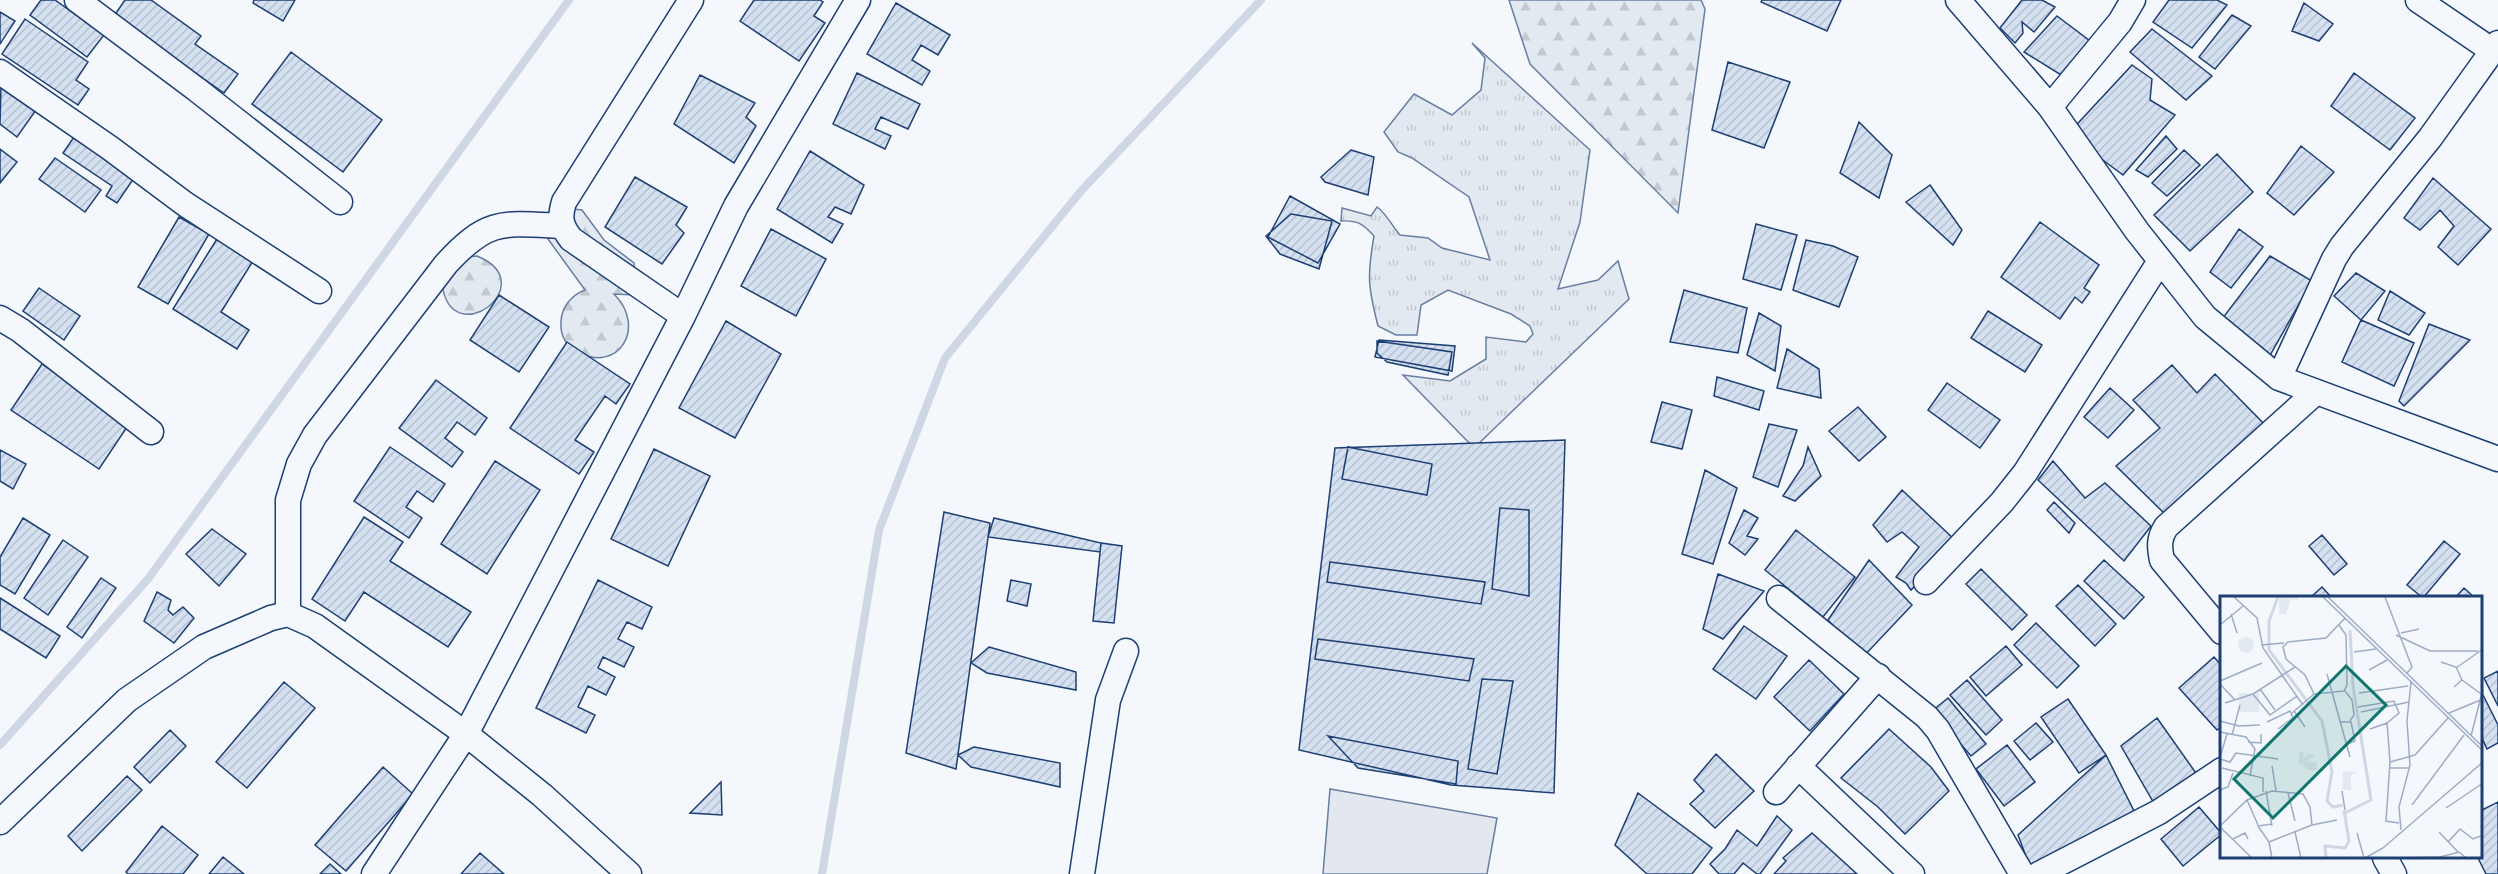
<svg xmlns="http://www.w3.org/2000/svg" width="2498" height="874" font-family="'Zilla Slab',serif">
<style>
.grass{fill:url(#grass-tufts);stroke:#687fa3;stroke-width:1.5}
.forest{fill:url(#forest-firs);stroke:#687fa3;stroke-width:1.5}
.parking{fill:#e3e8f0;stroke:#687fa3;stroke-width:1.5}
.lines{fill:none;stroke-linecap:round;stroke-linejoin:round}
.stream{stroke:#cfd7e4;stroke-width:8}
.building{fill:url(#building-hatch);stroke:#1d3f73;stroke-width:1.5}
.minor-casing{stroke:#1d3f73;stroke-width:27}
.minor{stroke:#f4f7fb;stroke-width:24}
.inset-river{fill:none;stroke:#cfd7e4;stroke-width:3}
.inset-road{fill:none;stroke:#9eadc5;stroke-width:1.5}
.view{fill:#0f766e;fill-opacity:0.15;stroke:#0f766e;stroke-width:3}
.inset-edge{fill:none;stroke:#1d3f73;stroke-width:3}
</style>
<defs>
<pattern id="grass-tufts" width="24" height="20" patternUnits="userSpaceOnUse" patternTransform="scale(1.5)"><rect width="24" height="20" fill="#e3e9f0"/><path d="M3 7l-1-3M5 7V3M7 7l1-3M15 17l-1-3M17 17v-4M19 17l1-3" fill="none" stroke="#c2c9d1"/></pattern>
<pattern id="forest-firs" width="22" height="20" patternUnits="userSpaceOnUse" patternTransform="scale(1.5)"><rect width="22" height="20" fill="#e3e9f0"/><path d="M5 1l3.5 6h-7zM16 11l3.5 6h-7z" fill="#c2c9d1"/></pattern>
<pattern id="building-hatch" width="6" height="6" patternUnits="userSpaceOnUse" patternTransform="scale(1.5)"><rect width="6" height="6" fill="#d5e0f0"/><path d="M-1 1l2-2M0 6l6-6M5 7l2-2" fill="none" stroke="#b6c1d1"/></pattern>
</defs>
<rect width="100%" height="100%" fill="#f4f7fb"/>
<path class="grass" d="M1472,43L1590,150L1580,222L1558,289L1598,280L1618,261L1629,299L1474,448L1403,375L1450,381L1486,359V337L1526,342L1533,334L1530,326L1511,314L1448,290L1421,305L1417,335H1396L1378,326C1368,287 1367,276 1374,236C1363,224 1358,220 1341,221L1342,208L1371,216L1377,207C1386,213 1392,226 1400,235L1428,238L1442,248L1490,260L1469,197L1412,158L1398,152L1384,132L1414,94L1452,115L1481,90L1485,58Z"/>
<path class="forest" d="M1509,0H1701L1705,9L1678,213L1530,64Z
M553,207L582,210L604,240L634,263L635,295L614,294C647,327 619,374 577,352C565,345 560,335 561,321C562,306 572,295 585,290L548,239Z
M477,256C545,284 450,355 442,283L467,257Z"/>
<path class="parking" d="M1330,789L1497,818L1487,874H1323Z"/>
<g class="lines">
<path class="stream" d="M0,745L148,579L569,0
M822,874L879,530L945,358L1081,191L1261,0"/>
</g>
<path class="building" d="M41,0H55L104,35L87,57L30,15Z
M125,0H151L201,36L195,44L238,74L224,93L114,16Z
M254,0H295L283,21L253,3Z
M754,0H820L823,2L814,16L825,23L799,61L740,21Z
M1762,0H1841L1827,31L1761,2Z
M2022,0H2042L2055,7L2034,32L2022,22L2023,33L2015,43L2000,28Z
M2169,0H2217L2227,5L2192,48L2153,22Z
M896,3L950,35L938,55L921,45L912,60L930,71L922,85L867,54Z
M2304,3L2333,24L2319,41L2292,31Z
M0,12L15,21L0,44Z
M2232,15L2251,26L2215,69L2199,57Z
M2057,16L2094,44L2066,78L2024,52Z
M25,19L88,62L76,80L89,89L78,105L2,54Z
M2152,29L2212,76L2186,100L2130,52Z
M291,52L382,120L343,172L252,104Z
M1728,62L1790,82L1764,148L1712,130Z
M2132,65L2152,79L2150,100L2175,115L2123,175L2068,134Z
M857,73L920,104L908,129L881,117L875,129L891,136L885,149L833,124Z
M2354,73L2415,118L2390,150L2331,106Z
M700,75L755,103L746,117L756,126L734,163L674,124Z
M1,86L36,110L17,137L0,124Z
M1859,122L1892,155L1879,198L1840,173Z
M2166,136L2177,149L2148,177L2136,170Z
M74,137L134,178L117,203L106,196L112,186L63,153Z
M2301,146L2334,172L2294,215L2267,193Z
M0,149L17,162L0,183Z
M1351,150L1374,157L1368,195L1325,182L1321,177Z
M2184,150L2200,165L2167,196L2152,183Z
M810,151L864,185L851,214L835,207L828,217L843,224L832,243L777,209Z
M2217,154L2253,192L2190,251L2154,215Z
M55,158L101,190L85,212L39,179Z
M635,177L687,207L676,225L684,233L662,264L605,227Z
M2433,178L2491,229L2458,265L2438,247L2454,226L2440,210L2420,230L2404,218Z
M1930,185L1962,230L1953,245L1906,202Z
M1290,196L1340,224L1318,263L1268,237Z
M1291,214L1332,221L1319,269L1280,254L1266,236Z
M179,217L209,234L168,304L138,287Z
M2040,222L2099,265L2084,288L2090,292L2082,303L2075,297L2060,319L2001,277Z
M2040,222L2099,265L2084,288L2090,292L2082,303L2075,297L2060,319L2001,277Z
M1756,224L1797,235L1781,290L1743,279Z
M1756,224L1797,235L1781,290L1743,279Z
M771,229L826,259L796,316L741,286Z
M2239,229L2263,247L2231,288L2210,272Z
M217,239L253,261L221,312L249,330L237,349L173,309Z
M1806,240L1833,246L1858,257L1839,307L1793,290Z
M2270,256L2312,281L2269,357L2222,319Z
M2356,273L2385,291L2361,320L2334,296Z
M39,288L80,316L64,340L23,311Z
M1684,290L1747,308L1738,353L1670,342Z
M2390,291L2425,313L2409,335L2378,320Z
M499,295L549,327L519,372L470,340Z
M1988,311L2042,345L2025,372L1971,338Z
M1988,311L2042,345L2025,372L1971,338Z
M1759,313L1781,326L1775,371L1747,355Z
M2361,320L2414,343L2394,386L2342,362Z
M726,321L781,354L735,438L679,408Z
M2429,324L2470,340L2404,406L2399,401Z
M1379,340L1455,346L1452,371L1375,357Z
M1377,341L1452,352L1448,375L1387,362L1377,353Z
M567,342L630,384L616,404L605,396L575,440L594,452L579,474L510,428Z
M1787,349L1819,369L1821,398L1777,388Z
M42,364L129,424L99,469L11,410Z
M2172,365L2197,393L2215,374L2272,432L2169,518L2116,466L2160,428L2133,400Z
M1717,377L1764,391L1759,410L1714,396Z
M436,380L487,418L475,435L457,422L445,438L463,452L452,467L399,428Z
M1947,383L2000,420L1980,448L1928,410Z
M1947,383L2000,420L1980,448L1928,410Z
M2110,388L2134,410L2108,438L2084,417Z
M1662,402L1692,410L1682,449L1651,442Z
M1858,407L1886,437L1859,461L1829,431Z
M1769,424L1797,430L1778,487L1753,477Z
M1565,440L1554,793L1451,785L1299,750L1335,448Z
M390,447L445,484L433,502L417,491L406,507L422,518L409,538L354,501Z
M1348,447L1432,464L1427,495L1342,479Z
M1808,447L1821,476L1795,501L1783,496L1803,466Z
M654,449L710,476L668,566L611,539Z
M0,450L26,464L13,489L0,481Z
M495,461L540,490L487,574L441,544Z
M2053,461L2085,498L2105,483L2151,526L2124,561L2038,480Z
M1705,470L1737,488L1713,564L1682,554Z
M1902,490L1957,542L1911,590L1906,583L1896,577L1919,547L1902,532L1887,542L1873,525Z
M2054,502L2075,523L2069,533L2047,510Z
M1500,508L1529,510V596L1492,589Z
M1744,510L1758,518L1747,536L1758,539L1745,555L1729,543Z
M944,512L990,523L956,769L906,753Z
M364,517L403,542L390,561L471,612L448,647L364,592L345,621L312,599Z
M23,518L50,535L15,594L0,585V557Z
M994,518L1101,543L1100,552L988,537Z
M212,529L246,554L219,586L186,554Z
M1796,530L1855,577L1823,617L1765,570Z
M2322,535L2347,564L2334,575L2309,546Z
M63,540L88,557L48,615L24,598Z
M2444,541L2460,554L2423,598L2407,585Z
M1101,543L1122,546L1114,623L1093,621Z
M1869,560L1912,605L1862,658L1828,620Z
M2104,560L2144,597L2124,619L2084,581Z
M1330,562L1485,582L1481,604L1327,582Z
M1981,569L2027,615L2012,630L1966,584Z
M1718,574L1764,591L1723,639L1703,629Z
M101,578L116,588L82,638L67,627Z
M598,580L652,607L642,629L627,622L618,639L634,647L624,667L603,657L598,668L615,677L606,695L588,686L578,707L595,715L586,733L536,708Z
M1011,580L1031,584L1027,606L1007,601Z
M2078,585L2116,624L2095,646L2056,606Z
M2322,587L2332,598H2310Z
M2464,588L2475,598H2455Z
M157,592L171,600L168,610L173,615L183,607L194,618L174,643L144,621Z
M0,598L60,636L46,658L0,629Z
M2036,623L2079,666L2057,688L2014,645Z
M1744,626L1787,656L1756,699L1713,669Z
M1318,639L1474,659L1469,681L1315,659Z
M2006,646L2022,665L1986,696L1970,677Z
M989,647L1076,672V690L987,673L971,663Z
M2214,657L2222,666V726L2217,730L2179,688Z
M1809,660L1844,694L1810,731L1774,697Z
M2498,671V706L2484,678Z
M1482,679L1513,681L1497,774L1468,769Z
M1967,680L2002,720L1986,735L1950,695Z
M284,682L315,708L247,788L216,762Z
M2482,693L2498,725V743L2487,749L2482,738Z
M1948,698L1986,744L1971,756L1932,711Z
M2068,699L2106,755L2079,773L2041,717Z
M2157,718L2203,783L2159,812L2121,746Z
M2036,723L2053,742L2030,760L2014,741Z
M1889,729L1931,767L1949,791L1905,834L1878,807L1841,778Z
M170,730L186,746L150,783L134,767Z
M1328,736L1458,761L1456,784L1358,768Z
M2007,745L2035,782L2004,806L1976,769Z
M974,747L1060,763V787L971,767L958,755Z
M1716,754L1754,791L1715,828L1690,804L1704,791L1694,780Z
M2106,755L2135,813L2030,867L2018,835Z
M383,767L413,794L346,871L315,845Z
M127,776L142,790L82,851L68,836Z
M721,782L722,815L690,813Z
M1638,793L1712,848L1692,874H1647L1615,845Z
M2498,802V874H2486L2478,858H2482V810Z
M2199,807L2222,834L2183,866L2161,839Z
M1777,816L1792,830L1760,874H1757L1743,863L1734,874H1719L1710,864L1725,849L1737,830L1757,846Z
M162,826L198,855L183,874H128L126,872Z
M1812,833L1857,874H1774L1786,861L1783,858Z
M480,853L504,874H461Z
M223,857L244,874H209Z
M330,864L341,874H320Z"/>
<g class="lines">
<defs>
<path id="minor" d="M77,0L196,89L340,202
M1958,0L2050,107L2137,231L2205,317L2279,378L2498,459
M2418,0L2493,51
M0,72L110,148L185,204L319,291
M2050,107L2120,22L2133,0
M683,316L571,239C561,226 559,218 564,202L691,0
M0,318L20,330L151,432
M2279,378L2334,259L2342,246L2430,138L2498,43
M1926,582L2002,502L2025,473L2160,261
M1779,598L1927,717L1938,730L2022,874
M288,614V500L299,464L315,435L446,264C488,218 503,223 562,226
M2222,632L2162,560C2159,546 2159,538 2166,527L2316,392
M1798,766L1912,874
M1776,792L1878,676
M0,822L127,700L204,647L271,618L288,614L315,626L466,734L542,795L629,874
M2385,858L2394,874
M374,874L466,734L683,316L736,206L858,0
M1082,874L1108,700L1126,651
M2039,874L2159,812L2222,770"/>
</defs>
<use href="#minor" class="minor-casing"/>
<use href="#minor" class="minor"/>
</g>
<g transform="translate(2220 596)">
<rect width="262" height="262" fill="#f4f7fb"/>
<path d="M59,1H78V4L71,3L66,18H59ZM19,97H39V116H19ZM79,156H85L82,164L89,157L95,160L87,165L97,166V174H87L82,167L79,169ZM123,175L137,176L131,179V194H122Z" fill="#e3e9f0"/>
<path d="M18 49a8 8 0 1 1 16 0a8 8 0 1 1-16 0Z" fill="#e3e9f0"/>
<path class="inset-river" d="M58,1L49,25V54L102,125L112,176L107,205L113,211L123,209M123,218L151,204L133,90L130,34M106,262L105,250L125,252L129,245L124,214"/>
<path class="inset-road" d="M14,1L37,22L43,52L83,109M103,1L263,155M108,1L263,151M165,1L192,71L187,77M11,18L17,37M0,29L23,10M119,29L126,39L127,89L124,95L94,98L85,79L66,63L63,51L68,46L106,42L125,22M181,37L199,33M176,39L210,55H258M41,49L64,47M134,56L156,53M221,66L236,71L242,84M236,72L263,53M149,74L167,64M107,78L130,161M0,85L42,67M0,88L15,104M234,91L242,84L261,98M40,93L55,114M125,95L132,104L134,119L130,125M139,97L188,90M33,98L50,119L77,100M5,107L33,98L75,71M138,111L174,105L179,117L167,127L150,133M74,115L85,131M141,116L189,106M72,117L94,98M229,117L263,103M0,125L19,130L40,129M47,126L70,115L73,122L58,133M120,126H131L135,145L127,148M167,126L170,166L166,225L179,227M0,136L26,141L35,153L30,180M12,139L20,109M251,140L263,93M28,146L41,147V138M0,161L7,138M0,163L10,166L16,157L58,163M170,166L195,159L228,122M52,170L56,195M2,172L43,182V196M169,172H190M0,194L8,191L13,177M46,195L52,230M122,195L125,214M68,197L75,225M27,204L38,229M192,209L244,139M226,212L263,187M52,228L38,230L49,246L52,262M0,230L27,204L52,195L83,198L90,211L92,229M0,231L32,262M181,234L179,211L190,169L187,125L191,86M75,236L81,262M219,236L238,256M137,237L144,262M13,243L25,237L28,243M49,246L92,229L117,224M228,246L240,233L253,243L263,239M145,262L163,252L263,166M176,262L220,261L239,256L246,262"/>
<path class="view" d="M126,70L166,109L53,222L14,183Z"/>
<rect width="262" height="262" class="inset-edge"/>
</g>
</svg>
